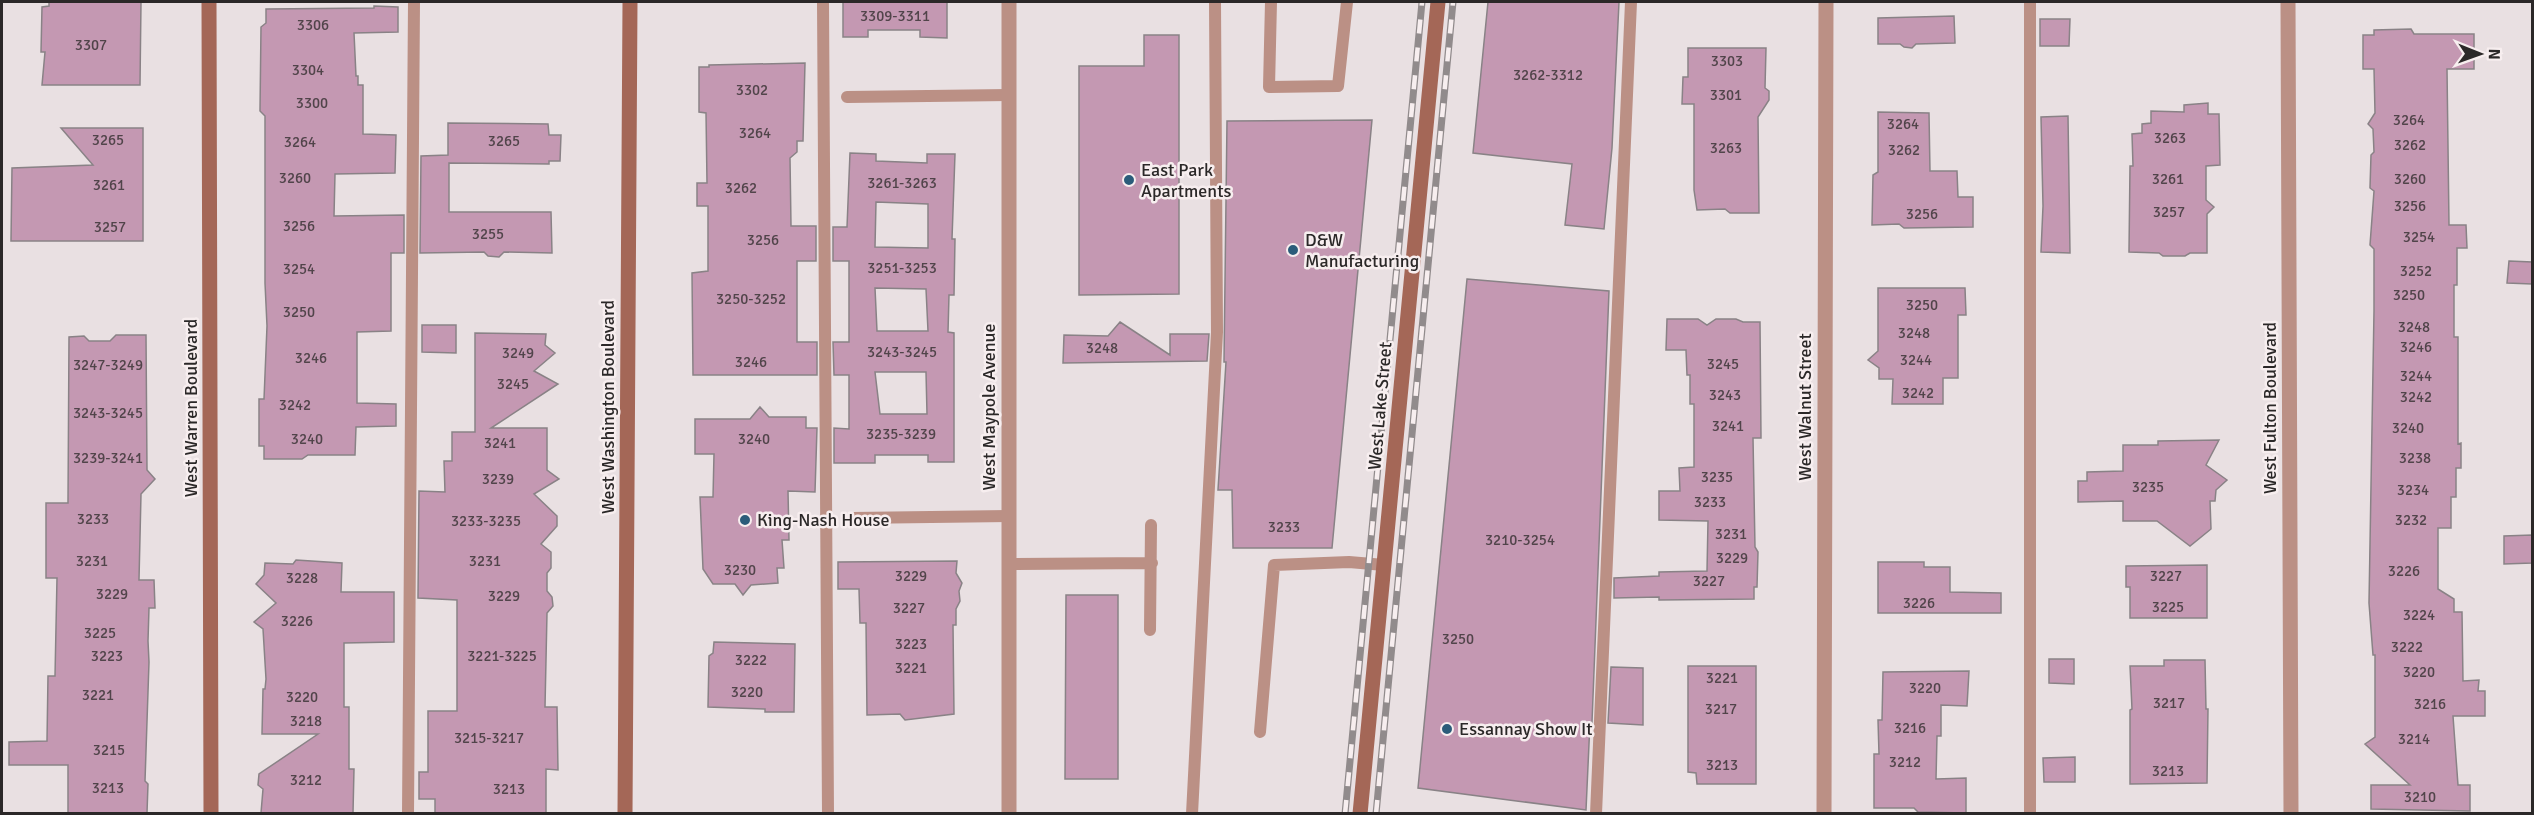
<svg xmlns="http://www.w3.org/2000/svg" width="2534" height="815" font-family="Signika,sans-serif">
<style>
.building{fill:#c498b2;stroke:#898286;stroke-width:1.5;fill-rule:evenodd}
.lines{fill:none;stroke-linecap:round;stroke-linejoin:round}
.lane{stroke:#bb9085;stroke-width:12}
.street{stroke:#bb9085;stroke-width:15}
.secondary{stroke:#a46757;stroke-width:15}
.rail-casing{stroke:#918b8c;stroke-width:7}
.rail{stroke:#f7eeef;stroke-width:4.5;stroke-dasharray:14;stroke-linecap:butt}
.poi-dot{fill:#2b5c7a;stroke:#f7eeef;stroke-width:2}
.labels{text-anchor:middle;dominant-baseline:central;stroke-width:5;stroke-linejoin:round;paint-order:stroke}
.number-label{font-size:15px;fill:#51444a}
.poi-label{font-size:18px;fill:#2b2828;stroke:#f7eeef;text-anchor:start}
.street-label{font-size:18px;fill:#2b2828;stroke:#f7eeef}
</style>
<rect width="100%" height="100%" fill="#e9e0e2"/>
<path class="building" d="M49,2H141L140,85H42L45,52H41L42,7L49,6Z
M843,2H947V38L920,37V30H868V37H843Z
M1488,2H1619L1612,148L1604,229L1565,225L1572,164L1473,153Z
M374,6L398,7V32L354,33L356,76H358V85H363V134L396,135L395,173L335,174L334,216L404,215V253H391V331L357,332V403L396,404V426L356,427L355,455H308L302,459H264V446H259V399H264L267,326L265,283V116L260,111L261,27L266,23V9L374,8Z
M1954,16L1955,43L1916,44L1912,48L1904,47L1900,44H1878V18Z
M2040,19H2070L2069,46H2040Z
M2411,29L2414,34H2474V69H2447L2449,225H2466L2467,248H2457V285H2454V337H2458V444L2461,443V468H2456V497H2451V528H2438V589L2454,599V612H2462L2463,681L2479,680L2478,691H2485V716H2453L2458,785H2470V811L2371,809V785H2410L2365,744L2375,737V655H2373L2369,603L2374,311V249L2370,245L2374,191L2370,188L2371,155L2374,152L2373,129L2368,124L2375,113L2374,69H2363V35H2374V30Z
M1144,35H1179V294L1079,295V66H1144Z
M1688,48H1766L1765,88L1769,91V100L1758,117L1759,213H1730L1725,209L1697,210L1694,190V104H1682L1683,77H1688Z
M805,63L803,141H797V152L790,158L791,226H816V261H797V342H817V375H693L692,273L708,271V206H697V183H707L706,113L699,112V67H709V65Z
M2208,103V114H2219L2220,165L2206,166V200L2214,207L2207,214V253H2190L2185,256H2163L2159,253L2129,252L2130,166H2133L2132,134L2142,133V124L2151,123V111L2184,112V105Z
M1878,112L1929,113L1930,171H1957L1958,197H1973V227L1904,228L1899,224L1872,225L1873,175L1878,172Z
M2068,116L2070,253L2041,252L2043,206L2041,117Z
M1372,120L1332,548H1233L1232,490H1218L1226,362H1224L1227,121Z
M448,123L548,124L549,135H561L560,161H549V164L449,163V212H551L552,253L504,252L499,257L488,256L484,252L420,253L421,156L448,155Z
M61,128H143V241H11L12,168L93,165Z
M850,153L876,154V161L927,163V154H955L952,239H955L954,295H949L948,332L954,333V462H928V455H875V463H834V428L849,429V375H834L833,342H849V261H833V227H847ZM876,202L928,204V248L875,247ZM875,288L926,289L928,331H877ZM875,372H926L927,414H880Z
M2509,261L2532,262V284L2507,283Z
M1467,279L1609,291L1592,722H1590L1586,810L1418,788Z
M1878,288H1965L1966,315H1958V378H1943V404H1892L1893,379H1879V368L1868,360L1878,351Z
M1667,319H1698L1707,325L1716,319H1736L1743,322H1760L1761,438H1753L1755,547L1758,552L1757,587H1754V599L1659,600V597L1614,598V578L1659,576V572L1707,571L1708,521L1659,520V491H1680L1679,468L1694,467V404H1690V375H1687L1686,350H1666Z
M1120,322L1170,355V334H1209L1207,361L1063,363L1064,335L1108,336Z
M422,325H456V353L422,352Z
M475,333L546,334L545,345L555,353L534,371L558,384L491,428H547V470L559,479L534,494L557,516V526L541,544L551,552V568L547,573V591L552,597L553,606L547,613L545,707H557L558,770L546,769V813H435V799H419V772H428V711H457V600L418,598L419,491L445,492L444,461H452V432H475Z
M116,335H146L147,470L155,479L141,494L139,580H154L155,608H149L148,641L149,662L145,781L148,784L147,813H68V765H9V742L47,741L48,676H55L57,578H46V503H68L69,337L84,336L89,341H110Z
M760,407L769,417H806V428H817L815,492L788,491L789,540H782L784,568H777L778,583L751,585L743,595L735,584H713L703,569L700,497H713L714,454H695V419H750Z
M2219,440L2206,465L2227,480L2216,490L2215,501H2210L2211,529L2190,546L2157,521H2123V501L2078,502V481H2087V472L2123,471V445H2158V441Z
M2532,535V563L2504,564V536Z
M296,560L342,563L341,592H394V642L344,643V707H349V769H354L353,813H261L263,789L258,785L259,774L318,734H262L263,689H265L266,679L263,629L254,622L276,603L256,584L264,575L265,563L293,564Z
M957,561L956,573L962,583L959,591L960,601L956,609V625H953L954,714L905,720L900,714L867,715L866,623H860L859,589H838V562Z
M1878,562H1924V567H1950V592L2001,593V613H1878Z
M2207,565V618H2130V587H2126V566Z
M1066,595H1118V779H1065Z
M714,642L795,644L794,712H765V709L708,707L709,656L713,653Z
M2049,659H2074V684L2049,683Z
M2164,660H2205L2206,709H2208L2207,783L2130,784V710L2132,709L2130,666H2164Z
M1688,666H1756V784H1697L1696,773L1688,772Z
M1611,667L1643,668V725L1608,723Z
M1969,671L1967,706L1941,705V736H1937L1936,779L1966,778V813L1918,812L1914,808H1874V754H1879L1878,720H1882L1883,672Z
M2075,757V782H2044L2043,758Z"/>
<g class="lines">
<path class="lane" d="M823,2L828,814
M1271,2L1269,87L1338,86L1347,2
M2030,2V814
M847,97L1009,95
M853,518L1009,516
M1009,564L1152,563
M1150,630L1151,525
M1260,732L1274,565L1349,562L1384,565
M408,814L414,2
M1192,814L1217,332L1215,2
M1596,814L1631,2"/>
<path class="street" d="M1009,2V814
M2288,2L2291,814
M1824,814L1826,2"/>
<path class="secondary" d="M209,2L211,814
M625,814L630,2
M1360,814L1438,2"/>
<defs>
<path id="rail" d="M1345,814L1422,2
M1376,814L1453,2"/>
</defs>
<use href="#rail" class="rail-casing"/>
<use href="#rail" class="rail"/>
</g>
<g class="poi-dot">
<circle cx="1129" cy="180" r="6"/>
<circle cx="1293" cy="250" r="6"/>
<circle cx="745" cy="520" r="6"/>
<circle cx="1447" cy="729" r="6"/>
</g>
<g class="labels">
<g class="number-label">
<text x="895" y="16">3309-3311</text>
<text x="313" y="25">3306</text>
<text x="91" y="45">3307</text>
<text x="1727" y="61">3303</text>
<text x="308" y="70">3304</text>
<text x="1548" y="75">3262-3312</text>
<text x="752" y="90">3302</text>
<text x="1726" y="95">3301</text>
<text x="312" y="103">3300</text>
<text x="2409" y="120">3264</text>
<text x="1903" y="124">3264</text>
<text x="755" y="133">3264</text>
<text x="2170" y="138">3263</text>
<text x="108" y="140">3265</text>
<text x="504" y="141">3265</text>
<text x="300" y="142">3264</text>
<text x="2410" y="145">3262</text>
<text x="1726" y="148">3263</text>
<text x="1904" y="150">3262</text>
<text x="295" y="178">3260</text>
<text x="2168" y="179">3261</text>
<text x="2410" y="179">3260</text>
<text x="902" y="183">3261-3263</text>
<text x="109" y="185">3261</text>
<text x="741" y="188">3262</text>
<text x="2410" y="206">3256</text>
<text x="2169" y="212">3257</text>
<text x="1922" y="214">3256</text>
<text x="299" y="226">3256</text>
<text x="110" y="227">3257</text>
<text x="488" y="234">3255</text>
<text x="2419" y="237">3254</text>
<text x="763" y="240">3256</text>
<text x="902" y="268">3251-3253</text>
<text x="299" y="269">3254</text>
<text x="2416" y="271">3252</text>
<text x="2409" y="295">3250</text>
<text x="751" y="299">3250-3252</text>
<text x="1922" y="305">3250</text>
<text x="299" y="312">3250</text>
<text x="2414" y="327">3248</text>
<text x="1914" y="333">3248</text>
<text x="2416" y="347">3246</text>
<text x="1102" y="348">3248</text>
<text x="902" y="352">3243-3245</text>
<text x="518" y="353">3249</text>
<text x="311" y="358">3246</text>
<text x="1916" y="360">3244</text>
<text x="751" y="362">3246</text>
<text x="1723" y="364">3245</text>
<text x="108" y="365">3247-3249</text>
<text x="2416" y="376">3244</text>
<text x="513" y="384">3245</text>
<text x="1918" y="393">3242</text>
<text x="1725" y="395">3243</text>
<text x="2416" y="397">3242</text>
<text x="295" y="405">3242</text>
<text x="108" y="413">3243-3245</text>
<text x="1728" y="426">3241</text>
<text x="2408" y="428">3240</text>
<text x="901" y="434">3235-3239</text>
<text x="307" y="439">3240</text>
<text x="754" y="439">3240</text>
<text x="500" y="443">3241</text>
<text x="108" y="458">3239-3241</text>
<text x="2415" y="458">3238</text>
<text x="1717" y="477">3235</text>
<text x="498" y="479">3239</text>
<text x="2148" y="487">3235</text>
<text x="2413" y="490">3234</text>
<text x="1710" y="502">3233</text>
<text x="93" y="519">3233</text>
<text x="2411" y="520">3232</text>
<text x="486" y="521">3233-3235</text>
<text x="1284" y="527">3233</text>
<text x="1731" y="534">3231</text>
<text x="1520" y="540">3210-3254</text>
<text x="1732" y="558">3229</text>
<text x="92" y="561">3231</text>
<text x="485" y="561">3231</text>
<text x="740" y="570">3230</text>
<text x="2404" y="571">3226</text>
<text x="911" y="576">3229</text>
<text x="2166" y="576">3227</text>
<text x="302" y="578">3228</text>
<text x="1709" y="581">3227</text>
<text x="112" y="594">3229</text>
<text x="504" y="596">3229</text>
<text x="1919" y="603">3226</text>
<text x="2168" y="607">3225</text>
<text x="909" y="608">3227</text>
<text x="2419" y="615">3224</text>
<text x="297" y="621">3226</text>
<text x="100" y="633">3225</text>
<text x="1458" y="639">3250</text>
<text x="911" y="644">3223</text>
<text x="2407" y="647">3222</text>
<text x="107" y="656">3223</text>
<text x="502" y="656">3221-3225</text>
<text x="751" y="660">3222</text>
<text x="911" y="668">3221</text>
<text x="2419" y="672">3220</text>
<text x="1722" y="678">3221</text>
<text x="1925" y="688">3220</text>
<text x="747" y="692">3220</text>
<text x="98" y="695">3221</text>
<text x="302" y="697">3220</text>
<text x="2169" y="703">3217</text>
<text x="2430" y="704">3216</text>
<text x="1721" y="709">3217</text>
<text x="306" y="721">3218</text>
<text x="1910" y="728">3216</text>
<text x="489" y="738">3215-3217</text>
<text x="2414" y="739">3214</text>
<text x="109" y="750">3215</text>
<text x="1905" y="762">3212</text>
<text x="1722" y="765">3213</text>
<text x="2168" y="771">3213</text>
<text x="306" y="780">3212</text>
<text x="108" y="788">3213</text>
<text x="509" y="789">3213</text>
<text x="2420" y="797">3210</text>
</g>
<g class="poi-label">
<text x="1141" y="170">East Park<tspan x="1141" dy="21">Apartments</tspan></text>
<text x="1305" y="240">D&amp;W<tspan x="1305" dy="21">Manufacturing</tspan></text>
<text x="757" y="520">King-Nash House</text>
<text x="1459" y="729">Essannay Show It</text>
</g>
<g class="street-label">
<text transform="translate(1380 406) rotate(-85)">West Lake Street</text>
<text transform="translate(608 407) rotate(-90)">West Washington Boulevard</text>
<text transform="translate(989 407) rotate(-90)">West Maypole Avenue</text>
<text transform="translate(1805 407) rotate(-90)">West Walnut Street</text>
<text transform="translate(191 408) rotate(-90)">West Warren Boulevard</text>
<text transform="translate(2270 408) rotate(-90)">West Fulton Boulevard</text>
</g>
</g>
<rect width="2534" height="815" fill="none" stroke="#2b2828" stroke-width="6"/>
<g transform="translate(2480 54) rotate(91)" stroke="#f7eeef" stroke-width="4.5" paint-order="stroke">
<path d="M0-4.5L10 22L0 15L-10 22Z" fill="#2b2828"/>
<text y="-9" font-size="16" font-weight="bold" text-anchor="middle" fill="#2b2828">N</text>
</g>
</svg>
